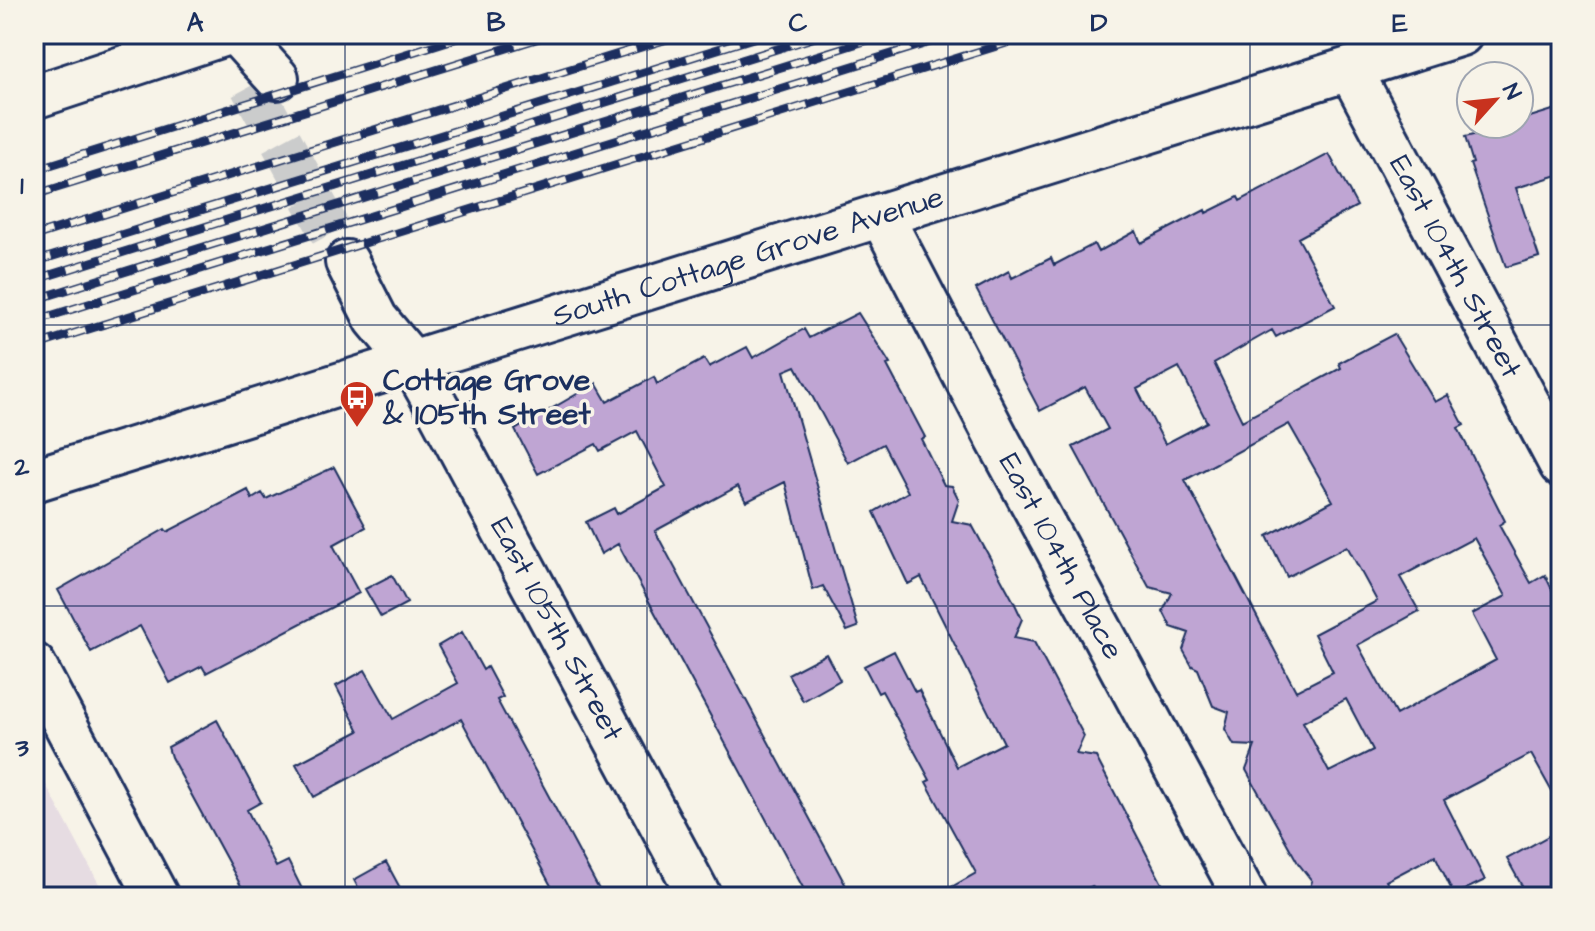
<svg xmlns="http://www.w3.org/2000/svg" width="1595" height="931" font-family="'Architects Daughter',sans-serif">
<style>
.built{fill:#e6dce2}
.building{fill:#bfa5d3;stroke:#1b2f5e;stroke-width:2;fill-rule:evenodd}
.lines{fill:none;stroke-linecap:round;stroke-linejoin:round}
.minor-tunnel{stroke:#cbcccc;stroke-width:42;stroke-dasharray:42 21;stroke-linecap:butt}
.minor-casing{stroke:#1b2f5e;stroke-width:48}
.minor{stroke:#f7f3e8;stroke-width:42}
.rail-casing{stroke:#1b2f5e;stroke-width:9}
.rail{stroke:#f7f3e8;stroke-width:6;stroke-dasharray:18;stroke-linecap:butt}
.grid{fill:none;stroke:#1b2f5e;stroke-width:2;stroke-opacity:0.55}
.labels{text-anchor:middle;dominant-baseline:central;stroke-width:7;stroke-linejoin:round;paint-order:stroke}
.street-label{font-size:30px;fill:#1b2f5e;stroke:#f7f3e8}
.poi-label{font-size:30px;font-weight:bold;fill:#1b2f5e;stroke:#f7f3e8;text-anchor:start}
.neatline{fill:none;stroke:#1b2f5e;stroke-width:3}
.grid-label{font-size:26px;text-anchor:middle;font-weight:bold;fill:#1b2f5e}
</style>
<rect width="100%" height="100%" fill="#f7f3e8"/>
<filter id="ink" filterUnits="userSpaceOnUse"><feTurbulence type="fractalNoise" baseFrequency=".0125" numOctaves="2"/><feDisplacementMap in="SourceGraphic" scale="16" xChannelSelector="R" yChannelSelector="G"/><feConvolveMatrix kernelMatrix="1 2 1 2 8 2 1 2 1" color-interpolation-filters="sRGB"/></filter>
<g filter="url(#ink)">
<path class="built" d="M34,762L106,897H34Z"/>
<path class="building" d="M1556,109L1561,123V174L1516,188L1539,257L1506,267L1470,164L1473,163L1465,137L1519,124L1520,120Z
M1329,154L1357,206L1298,238L1335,306L1276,337L1272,330L1214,363L1242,421L1341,368L1339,363L1394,334L1435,402L1448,395L1464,425L1458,428L1505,521L1499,525L1531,583L1545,575L1561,608V808L1531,754L1444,800L1485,880L1454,895L1435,855L1386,881L1395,897H1307L1312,881L1298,863L1246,770L1255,746L1234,745L1225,729L1229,712L1213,706L1198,669L1192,666L1183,650L1189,633L1171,627L1163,611L1172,593L1149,587L1073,447L1108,429L1085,387L1040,411L976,289L1009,271L1012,278L1051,258L1054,265L1094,244L1098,252L1136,231L1141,243L1205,210L1206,213L1238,197L1240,201ZM1179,367L1207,422L1165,444L1137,389ZM1289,424L1333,501L1267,536L1287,577L1347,546L1377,601L1314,634L1333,672L1296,691L1185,480ZM1474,538L1506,596L1472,614L1496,660L1396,715L1358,645L1419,611L1400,577ZM1346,699L1373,750L1329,772L1303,722Z
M858,313L890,364L887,365L925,437L921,439L944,485L952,486L959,500L952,521L972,525L1014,602L1022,619L1014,638L1034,642L1084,736L1076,754L1096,757L1169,897H1098L1092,886L1071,897H934L976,873L926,782L930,780L882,691L878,693L864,666L894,651L915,692L919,690L957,767L1004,743L921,577L908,584L874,512L908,492L883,444L848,463L796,366L784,371L858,627L847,631L823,586L813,590L785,482L746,502L738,486L655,531L852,897H808L618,544L601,554L586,522L614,508L617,514L666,487L637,431L600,451L596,444L538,474L515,430L596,383L607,402L654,377L657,384L704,359L709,367L747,347L753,358L804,329L809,338Z
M334,467L366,527L333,545L359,593L206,673L202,666L170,683L140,626L91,652L58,590L165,529L167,532L248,490L252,499L262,493L266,499Z
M392,575L407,603L381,617L365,589Z
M462,632L483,670L487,667L503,697L497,700L603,897H557L461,719L314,797L296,764L359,731L336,686L365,670L393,719L458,683L438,646Z
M826,654L840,680L803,701L788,674Z
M217,720L261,802L247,810L276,867L288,861L306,897H247L171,757L168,747Z
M1561,829V897H1528L1507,859Z
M386,862L405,897H363L354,880Z"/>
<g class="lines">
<path class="minor-tunnel" d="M251,86L347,262"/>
<defs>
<g id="minor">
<path d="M237,34L277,78"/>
<path id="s1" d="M1350,69L1561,465"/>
<path d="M34,97L225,34"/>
<path id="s2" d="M881,215L998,440L1245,897"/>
<path id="s3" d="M347,262L376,319L412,362L438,408L700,897"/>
<path id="s4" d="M34,480L1461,34"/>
<path d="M34,665L157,897"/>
</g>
</defs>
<use href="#minor" class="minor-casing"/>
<use href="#minor" class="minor"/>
<defs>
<path id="rail" d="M34,170L470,34
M34,195L552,34
M34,236L683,34
M34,262L766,34
M34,280L825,34
M34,300L887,34
M34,321L956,34
M34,346L1035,34"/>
</defs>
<use href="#rail" class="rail-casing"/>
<use href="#rail" class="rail"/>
</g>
</g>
<path class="grid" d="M345,34V897M647,34V897M948,34V897M1250,34V897M34,325H1561M34,606H1561"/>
<defs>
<symbol id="bus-pin" viewBox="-11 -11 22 30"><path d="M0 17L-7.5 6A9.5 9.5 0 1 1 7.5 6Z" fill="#c8321e" stroke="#f7f3e8"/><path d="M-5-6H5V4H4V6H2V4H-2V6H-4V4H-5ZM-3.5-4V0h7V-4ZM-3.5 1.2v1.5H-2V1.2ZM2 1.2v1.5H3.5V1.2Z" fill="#fff"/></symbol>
</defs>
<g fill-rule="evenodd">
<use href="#bus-pin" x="337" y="378" width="40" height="54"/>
</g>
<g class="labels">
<g class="street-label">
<text stroke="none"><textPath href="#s4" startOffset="748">South Cottage Grove Avenue</textPath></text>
<text stroke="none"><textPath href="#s1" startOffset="224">East 104th Street</textPath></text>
<text stroke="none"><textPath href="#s2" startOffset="386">East 104th Place</textPath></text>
<text stroke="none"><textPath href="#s3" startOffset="424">East 105th Street</textPath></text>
</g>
<g class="poi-label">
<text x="383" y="381">Cottage Grove<tspan x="383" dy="34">&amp; 105th Street</tspan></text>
</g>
</g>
<rect width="1595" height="931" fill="none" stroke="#f7f3e8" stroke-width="88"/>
<g transform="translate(1495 100) rotate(63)"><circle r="38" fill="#f7f3e8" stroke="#9fa5b1" stroke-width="2"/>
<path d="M0-6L14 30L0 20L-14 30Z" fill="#c8321e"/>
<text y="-12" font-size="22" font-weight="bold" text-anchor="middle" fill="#1b2f5e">N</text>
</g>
<rect x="44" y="44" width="1507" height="843" class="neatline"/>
<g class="grid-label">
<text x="195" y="31">A</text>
<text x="496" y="31">B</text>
<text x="798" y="31">C</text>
<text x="1099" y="31">D</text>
<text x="1400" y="31">E</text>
<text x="22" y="194">1</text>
<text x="22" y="475">2</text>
<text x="22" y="756">3</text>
</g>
</svg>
